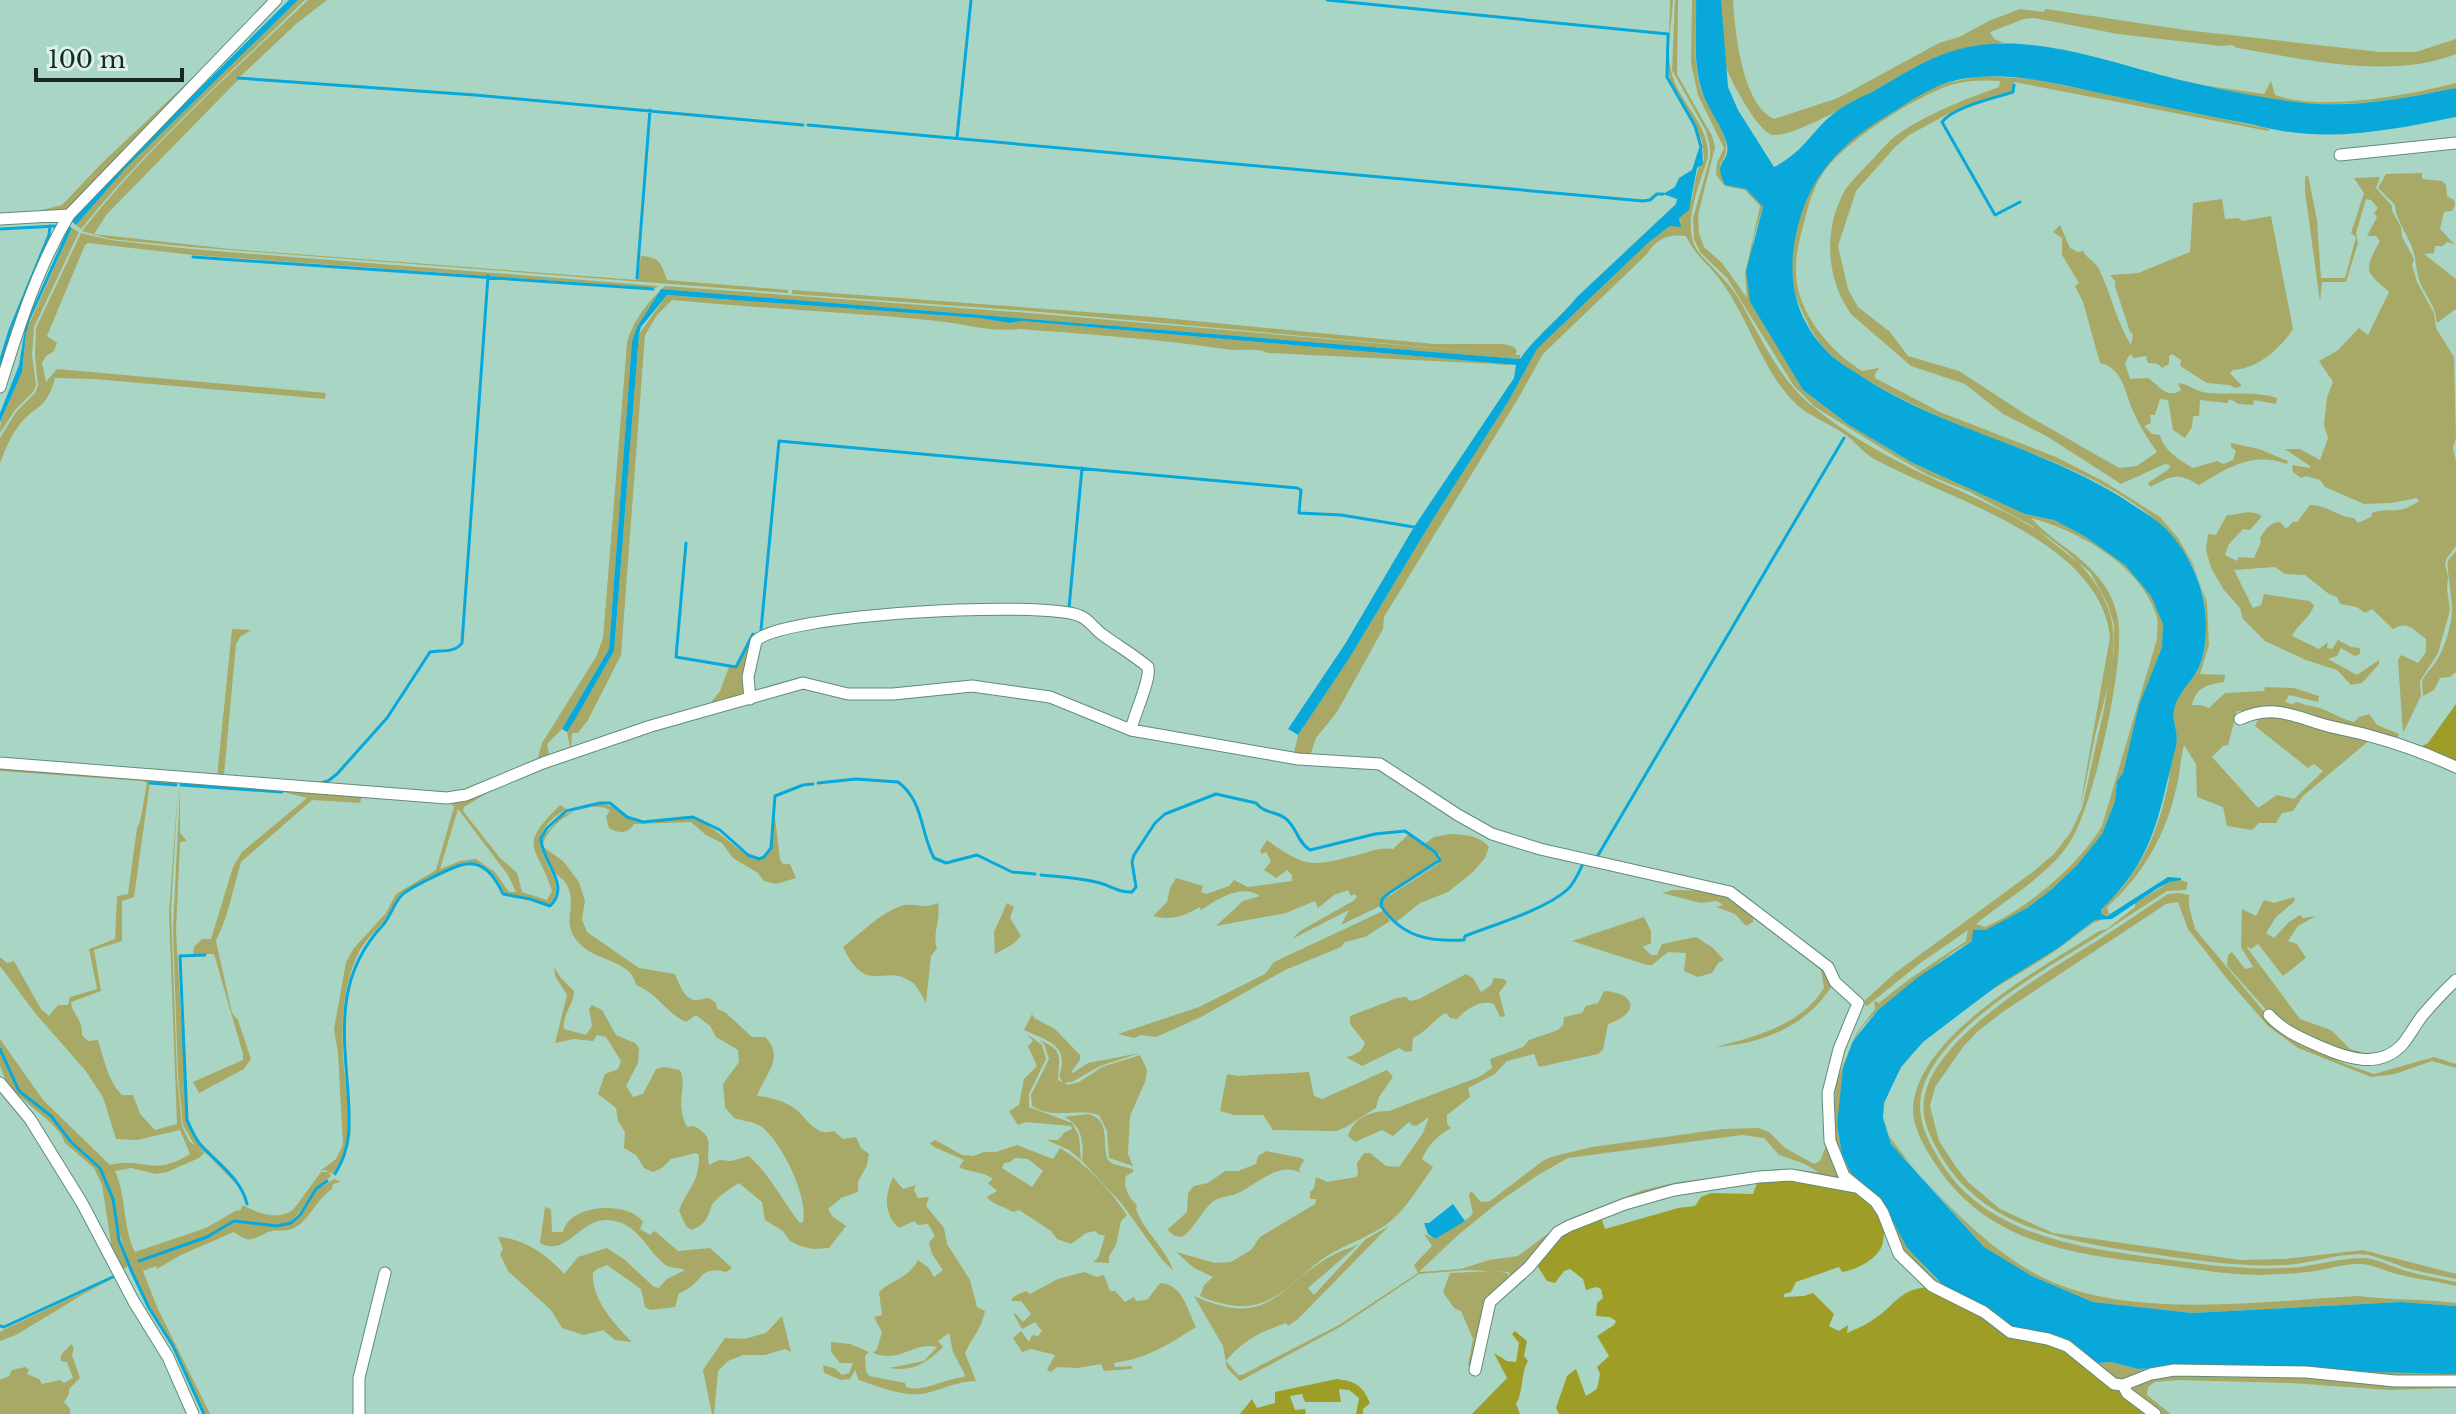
<svg xmlns="http://www.w3.org/2000/svg" width="2456" height="1414" font-family="'Libre Baskerville',serif">
<style>
.green{fill:#a8a867;fill-rule:evenodd}
.forest{fill:#9e9d27}
.water{fill:#08a8db}
.lines{fill:none;stroke-linecap:round;stroke-linejoin:round}
.stream{stroke:#08a8db;stroke-width:3}
.minor-casing{stroke:#608b7b;stroke-width:13}
.minor{stroke:#fff;stroke-width:11}
</style>
<rect width="100%" height="100%" fill="#a9d6c4"/>
<path class="green" d="M298,0H305C229,74 148,146 81,229L76,225L126,168Z
M308,0H327L296,24L242,75L237,77L239,79L107,214L94,234L230,249L637,280L641,256C660,257 661,263 667,280L788,290V293L191,247L110,239L82,231C148,147 230,74 308,0Z
M1670,0H1673C1672,22 1666,49 1671,70C1677,102 1710,123 1708,157C1700,185 1678,230 1701,255C1715,271 1729,282 1740,301C1760,336 1779,379 1811,405C1844,433 1886,456 1925,475C1989,505 2084,538 2109,611C2122,647 2104,700 2095,736C2090,760 2086,784 2080,807L2110,637C2100,540 1948,499 1876,460C1863,453 1855,441 1843,433C1828,423 1809,416 1796,404C1764,374 1749,320 1723,284C1711,266 1695,256 1686,236C1668,234 1657,238 1647,254L1543,354L1519,397L1384,617L1383,629L1337,712L1316,738L1309,759L1293,758L1298,735L1350,657L1433,519L1508,402L1537,349L1649,242L1670,226H1675L1681,222L1679,218C1701,200 1689,176 1704,160L1702,141L1672,86L1668,73Z
M1675,0H1678L1677,74L1712,136L1715,147L1698,215L1699,233L1704,247L1722,263L1747,298L1745,274L1760,206L1745,190L1725,186L1716,175L1717,163L1724,148L1698,95L1691,63L1692,0H1696C1697,32 1691,64 1703,95C1712,117 1738,143 1720,164L1725,185L1746,189L1763,207L1753,240L1750,302L1803,390L1849,425L1913,463L2025,514L2054,520L2086,537L2125,565L2151,596L2163,624L2162,647L2139,705L2123,773L2117,781L2115,801L2102,834L2078,864L2052,889L2027,908L1953,952L1878,1010L1863,1026L1853,1041L1837,1125L1842,1154L1851,1173L1886,1208L1907,1248L1936,1279L1997,1315L2012,1328L2078,1348L2096,1363L2111,1362L2138,1369L2174,1367L2452,1373L2456,1374V1378L2209,1370L2122,1382L2011,1330L1933,1284L1909,1261L1847,1174L1835,1147L1833,1119L1836,1082L1856,1034L1875,1009L1874,1001L1879,1003L1908,980L1966,941L1968,930L1919,964L1867,1006L1862,1003L1895,973L2034,871L2055,853L2071,832L2082,808L2104,709L2114,650V624L2107,603L2090,572L2032,526L1970,492L1928,475L1893,455L1815,407L1794,386L1727,278L1700,252L1694,239L1693,218L1710,158V147L1706,131L1672,70ZM2031,518C2077,530 2140,565 2156,614C2159,622 2157,630 2157,639L2102,826C2078,866 2028,908 1985,927L1976,924C2004,901 2048,875 2068,845C2093,809 2119,685 2119,640C2120,623 2117,609 2109,593C2089,557 2056,546 2031,518Z
M1721,0H1733C1735,32 1742,104 1774,119L1838,98L1939,43L1959,37L1991,20L2020,9L2043,12L2046,9L2185,30L2380,52H2416L2456,39V54C2390,80 2305,59 2237,48L2232,45L2221,46L2118,34L2034,18L2024,19L1990,32L1994,39L2004,43C1976,45 1947,52 1922,65C1894,79 1798,138 1773,135C1759,134 1727,75 1724,61C1721,41 1721,20 1721,0Z
M223,49L70,208L64,211L0,217V213L34,212L62,205L103,162Z
M1982,76L2034,79L2270,129L2268,131L2014,82L2012,91L1946,115L1909,135L1895,147L1856,191L1838,246L1848,289L1858,307L1890,332L1908,356L1959,371L2025,414L2119,468L2137,466L2157,452C2148,439 2140,427 2134,413C2125,395 2124,368 2100,363L2083,302L2075,286L2079,283L2062,255V238L2053,232L2060,225L2070,248L2078,252L2083,251C2087,259 2095,261 2099,269C2111,294 2117,323 2131,345L2133,334L2130,332L2115,286V281L2110,275L2138,273L2190,252L2193,203L2222,199L2225,219L2238,218L2242,221L2271,216L2293,329C2280,349 2257,369 2233,370L2230,373L2242,386L2236,388L2229,385L2207,383L2180,366L2181,360L2172,354L2169,356V364L2162,368L2158,364L2148,363L2146,356L2134,358L2130,354L2125,363L2130,379L2148,378C2159,385 2167,400 2181,390L2178,383C2189,384 2197,392 2208,393C2232,395 2253,391 2277,398L2276,404L2254,400L2253,405L2239,404L2230,399L2227,403L2200,400L2199,416H2193L2192,427L2185,438L2173,430L2168,400L2160,399L2155,415H2150L2151,423L2144,426L2152,434L2160,435C2163,450 2181,461 2193,468L2217,461L2224,464L2233,460L2236,451L2231,447V443L2259,449L2288,461L2287,464C2253,451 2227,468 2199,485C2177,472 2172,476 2150,487L2148,483L2169,469L2170,465L2165,464L2121,484L2048,437L2003,414L1965,384L1911,366L1852,315C1826,281 1823,230 1844,192C1851,180 1863,170 1872,160C1882,149 1891,138 1904,130C1934,111 1966,99 1999,87L2000,81C1986,80 1972,80 1958,83C1921,92 1849,139 1826,169C1815,183 1809,202 1805,219C1800,237 1795,255 1796,273C1797,313 1830,351 1862,371L1879,368L1875,374V378L1940,412L2056,457L2103,481L2160,517L2178,538L2193,564L2207,603L2209,645L2200,674L2225,675L2224,682C2207,685 2196,687 2192,705H2200L2209,708L2225,693L2264,691L2265,687L2294,688L2319,696L2318,702L2289,695L2285,702L2292,704L2298,702C2305,706 2309,705 2316,707C2329,710 2340,719 2354,722L2359,717L2369,714L2377,725L2399,734L2396,741L2293,712L2237,711L2228,745L2223,746L2212,757L2258,808L2277,795L2294,799L2323,771L2314,764L2308,768L2255,726L2259,717L2292,719L2371,739L2303,796L2293,811L2282,813L2276,823H2259L2252,830L2227,826L2223,807L2197,797L2196,764L2184,745C2180,760 2180,775 2176,789C2166,835 2142,876 2107,907L2109,914L2104,916L2101,914V910C2140,873 2157,837 2168,784C2170,777 2169,768 2171,760C2172,754 2175,749 2176,743C2178,731 2172,715 2174,708C2178,695 2189,684 2197,672C2205,659 2206,640 2206,625C2207,506 2060,465 1971,430C1937,416 1904,401 1872,383C1854,372 1833,360 1820,343C1812,333 1807,322 1802,311C1781,269 1794,218 1817,179C1837,143 1898,103 1935,87C1951,81 1966,79 1982,76Z
M2271,81L2275,95C2321,112 2409,95 2456,83V88C2412,97 2367,105 2322,104C2280,103 2236,92 2195,84L2264,94Z
M2422,173V179L2442,181L2446,185L2447,196L2454,200L2455,205L2452,211L2444,212L2440,229L2454,244L2447,242L2443,246H2435L2434,253L2424,254L2456,279V309L2437,323C2435,303 2426,298 2420,282C2417,275 2416,265 2415,258C2412,239 2396,223 2395,205L2378,188L2386,174Z
M2308,175L2317,220L2321,278H2345L2356,237L2351,233L2364,193L2354,178L2380,177L2376,188L2392,206V211L2401,227L2402,237L2414,259L2412,265L2417,282L2434,313L2436,328L2454,357L2456,438L2453,448L2456,461V546L2447,558L2445,565L2448,576L2447,589L2450,610L2438,653L2420,681L2421,696L2403,733L2398,660L2401,655L2418,663L2426,652V639C2414,630 2408,620 2393,629L2372,609L2365,613L2357,607L2340,604L2337,597L2329,594L2305,575L2285,574L2275,567L2234,570L2253,608L2261,605L2264,594L2309,601L2314,605C2311,617 2298,624 2292,636L2319,649L2328,642L2327,648L2332,649L2338,640L2351,647L2360,648V654L2355,656L2341,648L2337,656L2328,659L2357,675L2379,660V664L2362,683L2351,685L2337,670L2306,660L2265,641L2243,619L2240,608L2224,590L2211,568L2206,550L2208,534L2216,535L2227,515C2240,515 2249,508 2262,516L2250,530L2243,529L2229,544L2225,555L2237,561L2239,557L2254,558L2261,542L2260,538C2265,530 2270,522 2280,522L2286,529L2293,522H2297L2310,505C2328,505 2337,517 2354,518L2358,523L2371,517L2372,513C2391,506 2396,517 2419,501L2417,498L2391,503L2364,504L2325,487L2320,480L2306,476L2301,478L2293,472L2292,465L2310,468V466L2285,449H2300L2320,460L2328,438L2324,425L2327,397L2333,382L2319,361L2337,351L2359,328L2368,335L2389,292C2364,270 2364,271 2380,241L2376,236H2367L2377,217L2374,213L2378,208L2371,200L2366,199L2356,233L2358,243L2346,282H2322L2320,302L2305,191V177Z
M72,228L79,232L34,327L32,355L36,385L33,392L15,410L0,433L1,420L22,372L27,329Z
M81,233L110,240L191,249L658,286L656,288L193,255L88,243L85,245L47,336L57,343L54,351L46,356L42,363L46,382L57,369L326,393L325,399L94,379L55,378C46,412 34,404 17,428C9,439 5,451 0,463V438L16,412L35,393L38,386L35,356L36,328Z
M665,286L1029,313L1513,355L1029,311L792,294V290L1154,317L1434,344H1504L1514,347L1517,351L1515,355H1520V359L661,289L637,327L632,341L609,649L562,729L547,744L550,759L536,765L542,743L596,657L603,638L627,343C632,322 649,300 665,286Z
M667,295L979,318L1010,323L1022,321L1516,365L1268,353C1255,347 1239,352 1225,349C1156,339 1088,334 1019,329C989,333 958,322 928,320C843,312 757,308 672,300L657,315L645,335L621,655L588,720L578,733H572L571,752L567,732L614,651L639,334Z
M2456,551V672L2450,677L2440,678L2434,690L2423,696L2422,681C2426,673 2432,668 2437,660C2445,647 2451,627 2452,611C2453,602 2446,567 2448,561C2450,557 2453,555 2456,551Z
M232,629L251,630L240,637L236,644L224,775L217,777Z
M755,635L747,699L709,705L720,691L729,667L736,668Z
M0,766L178,780V784L150,782L134,897L122,901V941L94,950L101,991L71,1002C72,1015 83,1018 82,1035L88,1041L98,1040C104,1059 108,1081 122,1095H133L140,1114L155,1130L177,1124L169,913L178,787L171,910L177,1076L182,1126L189,1141L204,1153L199,1158L167,1172L156,1174L131,1168L115,1171C127,1197 122,1226 135,1252L206,1228L235,1211L241,1210L242,1205C259,1213 276,1221 293,1210L321,1172H329L331,1176L316,1188L298,1214L290,1222L277,1225L234,1220L207,1236L139,1262L208,1238L235,1222L277,1227L291,1224L300,1216L317,1190L334,1179L341,1182L333,1184L332,1189C316,1199 310,1221 292,1229C284,1232 275,1229 268,1232C250,1240 252,1244 234,1232L181,1255L157,1269L156,1266L143,1271L157,1307L210,1414H205L202,1408L174,1346L150,1308L131,1270L118,1229L113,1198L100,1167L71,1142L51,1115L20,1091L0,1047V1039L43,1100L110,1165C144,1156 151,1178 190,1154L180,1130L137,1140L116,1139L103,1097L85,1070L35,1013L0,966V957L7,963L14,961L41,1009L49,1016L58,1005H68L70,997L97,989L89,949L115,939L117,896L128,894L137,828L140,822L147,783L143,781L0,771Z
M180,780L362,796L360,803L312,800L241,862L226,917L216,941L232,1013L238,1020L251,1059L244,1069L199,1093L193,1082L243,1060V1054L214,954H193L194,947L202,939H211L233,867L242,852L307,798L283,792L180,784Z
M180,787V833L187,841L180,842L176,930L187,1121C190,1128 193,1138 199,1144C215,1162 244,1180 246,1205L242,1190L208,1155L195,1146L183,1125L178,1076L173,929Z
M492,790L464,807L463,811L500,858L517,873L522,892L547,900L552,891C537,843 516,849 560,805L566,809C504,847 578,874 549,905L531,898L504,893C497,874 481,856 459,864C450,867 405,889 400,895C394,903 390,913 384,921C375,932 364,941 358,954C341,990 341,1030 344,1068C347,1105 356,1141 333,1174L325,1170L320,1171L336,1159L343,1145L338,1053L334,1029L346,962L354,948L386,913L396,894L436,870L454,807L449,800ZM458,809L508,875L516,892H509L495,872L476,859L460,861L440,869Z
M600,804C618,804 625,822 644,823C659,824 679,813 693,818C735,833 775,909 774,809L780,859L783,864H790L796,878L776,884L764,881L758,873L733,858L722,843L706,835L691,822L634,824C627,834 619,834 609,828L606,817L610,810C585,798 550,821 542,846L563,861L579,882L585,901L582,919L587,932L639,968L675,974C679,983 684,1000 696,1000C701,1000 705,998 709,998L716,1003L717,1009L725,1012L752,1037H765C786,1058 764,1075 757,1096C769,1097 784,1101 794,1108C808,1118 814,1137 834,1131L843,1139L856,1137L861,1148L869,1154L867,1165L858,1182V1192L841,1198L828,1209L832,1216L846,1226L829,1248L813,1249L800,1246L790,1241L783,1231L765,1220L762,1202L739,1183C732,1187 716,1198 712,1205C707,1218 706,1225 691,1230L686,1226L679,1211C688,1186 699,1186 699,1155L696,1153L671,1159L662,1168L653,1172L644,1168L636,1155L624,1148L625,1132L618,1121L616,1108L598,1094L605,1074L618,1069L621,1061L606,1037L597,1035L593,1041L574,1039L555,1043L567,995L555,976L554,967L561,978L574,991C574,1005 562,1014 564,1029L586,1035L592,1026L589,1009L592,1005L602,1010L616,1035L635,1043L639,1048L638,1063L626,1086L633,1097L643,1094L656,1069L664,1067L680,1070C688,1087 674,1102 687,1127L694,1126C717,1139 705,1146 709,1165L719,1160L731,1161L749,1156C771,1176 782,1201 800,1223L803,1222C809,1197 780,1138 759,1125C751,1121 742,1121 734,1118L725,1107L723,1084L739,1062L738,1050L716,1037L710,1026L696,1015L686,1022C666,1013 657,993 636,985C633,964 602,960 587,950C556,927 578,911 568,887C565,880 560,878 555,873C547,865 542,849 542,838L562,815Z
M1409,834L1438,856L1436,862L1388,892L1381,898L1380,906L1341,925L1349,910L1292,939L1300,931L1353,901L1357,897L1355,894L1351,896L1348,890L1334,895L1318,908L1315,901L1286,913L1216,926L1243,901L1260,896C1242,883 1217,899 1201,910L1200,907C1183,916 1173,921 1153,916L1167,902L1170,888L1176,878L1203,886L1201,892L1206,894L1229,886L1234,880L1248,887L1292,881V875L1287,870L1276,878L1264,870L1271,861L1266,852L1262,854L1260,851L1267,840C1308,870 1314,866 1361,854C1372,851 1381,847 1393,849Z
M1450,834C1465,835 1479,835 1489,847L1485,858L1473,872L1448,892L1420,903L1395,923L1382,906L1383,900L1438,864L1440,855L1424,844L1434,837Z
M2181,880L2188,883L2186,890L2167,891C2145,905 2123,920 2101,934C2047,969 1940,1026 1922,1091C1916,1114 1925,1135 1936,1154C1980,1235 2076,1247 2157,1258C2200,1264 2241,1270 2284,1268C2310,1268 2336,1258 2362,1258C2376,1258 2390,1266 2403,1270C2420,1275 2438,1278 2456,1282V1286C2437,1281 2416,1279 2397,1274C2385,1271 2374,1265 2362,1264C2344,1263 2326,1270 2308,1272C2293,1274 2276,1274 2260,1275C2228,1275 2196,1269 2164,1265C2069,1254 1982,1244 1929,1154C1921,1141 1913,1125 1913,1109C1916,1035 2044,967 2099,931L2107,929L2135,907V903L2170,882Z
M1673,890L1716,891L1726,894L1825,969L1834,982C1810,1025 1763,1044 1715,1047C1756,1037 1801,1025 1824,988L1821,970L1753,918V922L1746,926L1735,914L1716,907L1723,905L1717,901L1701,903L1662,893Z
M2179,893L2189,895V906L2195,929L2276,1026L2340,1062L2374,1074L2434,1057L2456,1064V1068L2432,1061L2395,1074L2371,1077L2298,1048L2268,1026L2228,980L2188,929L2178,902L2166,904L2004,1011L1977,1032L1963,1047L1935,1087L1930,1106L1939,1141L1956,1167L1968,1182L2000,1209L2053,1233L2240,1260L2284,1259L2363,1250L2456,1274V1279C2438,1275 2420,1272 2403,1267C2392,1263 2380,1258 2369,1255C2344,1251 2310,1264 2285,1265C2242,1267 2201,1261 2159,1255C2076,1243 1983,1232 1938,1151C1930,1136 1921,1119 1924,1100C1933,1035 2051,970 2103,937C2125,923 2146,908 2168,894Z
M2294,897L2295,901L2276,917L2266,933L2274,938L2289,922L2300,915L2303,918L2316,916L2298,926L2288,941L2297,944L2306,958L2283,976L2258,944L2251,949L2247,946L2248,949L2300,1019L2331,1030L2350,1049L2369,1054L2389,1053L2358,1057L2279,1024L2227,966L2228,955L2232,952L2245,969L2253,967L2241,947L2242,909L2256,916L2264,900L2274,903Z
M938,903C941,920 932,934 937,948L931,956L926,1003C922,996 918,987 912,982C883,962 868,998 843,947C860,934 880,913 901,906C914,902 922,910 938,903Z
M1007,903L1014,907L1010,918L1021,936L1013,944L995,954L994,932Z
M1383,911L1390,921L1365,937L1345,942L1341,947L1285,970L1201,1017L1156,1037L1141,1035L1134,1038L1118,1034L1199,1007L1265,974L1274,962Z
M1644,917L1651,931V943L1643,947L1651,955H1657L1662,944L1696,937L1713,948L1724,960L1718,963L1712,973L1698,977L1684,971L1686,953L1668,952L1652,965H1647L1572,941Z
M2100,919L2101,920L2093,923C2076,935 2060,948 2043,959C1992,991 1897,1040 1885,1105C1883,1116 1887,1124 1888,1135C1925,1185 1992,1256 2050,1281C2136,1319 2265,1301 2358,1296C2391,1300 2423,1299 2456,1303V1306L2401,1302L2192,1313L2093,1302L2032,1276L1984,1247L1907,1160C1892,1148 1890,1144 1886,1125C1869,1052 2004,983 2055,949C2069,940 2082,930 2095,920Z
M1466,974L1473,978L1481,992L1491,985L1494,978L1504,979L1507,982L1499,993L1505,1016L1500,1017L1494,1004C1480,999 1465,1010 1457,1019L1450,1018L1446,1013C1432,1020 1427,1032 1413,1038L1412,1051L1406,1052L1399,1048L1362,1066L1346,1057C1355,1055 1361,1053 1365,1043L1350,1024V1016L1397,998L1406,997L1410,1001L1419,999Z
M1604,991C1638,993 1639,1014 1608,1024L1603,1050L1598,1054L1539,1067L1534,1054L1507,1061L1495,1074L1468,1088L1470,1097L1447,1115V1124L1451,1128C1437,1136 1428,1145 1422,1159L1433,1167C1418,1188 1403,1215 1381,1228C1362,1240 1339,1247 1321,1260C1302,1274 1283,1296 1261,1303C1241,1310 1218,1304 1200,1296L1204,1285L1213,1277L1194,1268L1176,1252L1215,1263L1231,1262L1251,1250L1260,1237L1315,1204L1316,1199H1310V1192L1314,1188L1316,1177L1327,1182L1356,1177L1358,1174L1357,1163L1364,1153H1370L1386,1166L1399,1167L1423,1133L1429,1117L1418,1125L1413,1126L1409,1122L1393,1136L1382,1130L1355,1142L1348,1136C1354,1117 1371,1111 1389,1111L1479,1077L1492,1068L1490,1059L1523,1047L1529,1040L1558,1030L1563,1025L1564,1017L1582,1013L1586,1006L1598,1003Z
M1032,1014L1034,1018L1055,1029L1080,1055V1060L1071,1072L1073,1073L1088,1063L1140,1053L1100,1066L1072,1082L1063,1083L1059,1076C1070,1045 1048,1041 1024,1030Z
M1027,1034L1042,1045L1046,1059L1029,1094V1107L1072,1123L1079,1136L1081,1160L1069,1150L1047,1140H1058L1065,1132L1072,1129L1071,1126L1026,1122L1018,1125L1009,1111L1019,1105L1024,1079L1037,1066L1028,1046L1033,1041Z
M1040,1040C1066,1052 1058,1057 1058,1080L1068,1085L1079,1082L1102,1067L1140,1055L1147,1070L1145,1082L1130,1116L1128,1154L1133,1166L1109,1158L1107,1131L1099,1115C1076,1108 1054,1120 1032,1106L1031,1095L1049,1059L1044,1044Z
M0,1050L19,1092L50,1117L70,1143L99,1168L112,1199L116,1230L128,1266L121,1271L110,1248L111,1243L102,1185L94,1168L65,1143L61,1134L50,1122L0,1080L1,1077L7,1083L0,1066Z
M1387,1070L1393,1077L1379,1097L1376,1108L1346,1127L1336,1131L1273,1130L1263,1115H1234L1220,1111L1227,1074L1238,1076L1309,1072L1314,1096L1322,1099Z
M1088,1114C1112,1120 1101,1143 1108,1160L1113,1164L1133,1169V1172L1126,1176C1123,1187 1129,1198 1137,1205L1136,1209C1144,1232 1165,1247 1173,1270L1163,1261L1122,1204L1082,1161C1084,1142 1082,1125 1064,1117Z
M1758,1128L1769,1132L1785,1148L1814,1164L1820,1161L1828,1141L1851,1185L1806,1174L1624,1202L1512,1277L1508,1272L1467,1270L1419,1274L1340,1327L1240,1381L1227,1368L1223,1346L1194,1296C1273,1331 1277,1284 1335,1254C1342,1250 1351,1248 1359,1244L1308,1288L1314,1295L1366,1239L1389,1226L1298,1319L1288,1326L1286,1323C1261,1332 1243,1340 1226,1361L1238,1375H1242L1339,1325L1418,1273L1414,1265L1432,1246L1424,1234L1435,1239L1470,1217L1473,1213L1469,1196L1471,1191L1481,1202L1490,1201L1544,1160L1555,1156L1592,1147L1723,1129ZM1742,1135L1764,1138L1779,1155L1805,1164L1818,1172L1778,1169L1678,1182L1643,1190L1566,1220L1518,1256L1489,1260L1461,1269L1419,1272L1458,1235L1500,1201L1538,1175L1568,1158Z
M935,1140L962,1155L973,1156L984,1152H996L1017,1145L1053,1159L1060,1148C1086,1163 1110,1190 1127,1215L1121,1221L1116,1245L1109,1256V1263L1093,1262L1098,1258L1105,1236L1098,1234L1096,1231L1086,1233L1071,1244L1057,1239L1051,1231L1019,1210L1013,1212C1005,1206 994,1206 987,1197L997,1191L988,1183L993,1179C983,1171 970,1173 959,1167L964,1160L934,1147L930,1143ZM1015,1158L1028,1159L1043,1171L1032,1187L1002,1168L1004,1163L1010,1162Z
M1266,1151L1301,1158L1304,1160L1299,1169L1301,1173C1279,1161 1257,1184 1238,1193C1229,1198 1219,1195 1210,1204C1200,1214 1194,1229 1182,1237L1175,1236L1167,1230L1187,1212L1188,1193L1194,1186L1208,1183L1225,1171H1238L1256,1164L1258,1156Z
M893,1177L903,1189L916,1185L914,1190L918,1198L929,1197L926,1206L944,1228L947,1244L970,1280L977,1307L985,1311C981,1330 973,1336 965,1353L976,1381C955,1382 946,1388 927,1393C906,1398 879,1387 859,1380L855,1370L850,1379L841,1380L824,1373L823,1365L836,1369L842,1375L849,1373L853,1363H840L831,1352V1342L850,1344L869,1352L865,1356L866,1371L869,1376L905,1383L906,1387C922,1393 944,1379 964,1377L965,1375L953,1352L949,1333L938,1341L943,1347C927,1363 913,1372 889,1368L924,1361L937,1347C912,1341 902,1364 873,1353L877,1349L882,1332L874,1317L882,1315L879,1292C893,1279 908,1279 918,1260L929,1268L934,1277L943,1270L932,1254L929,1242L935,1236L928,1224L918,1225L914,1221L899,1228C883,1214 885,1194 893,1177Z
M545,1207L551,1209L552,1232H563C569,1203 630,1201 643,1222L640,1229L650,1235L655,1231L678,1251L710,1248L732,1268L726,1272C696,1265 705,1284 679,1293L675,1307L650,1310L645,1307L641,1289L607,1265L597,1269L593,1273C591,1299 615,1325 632,1342L615,1340L603,1330L584,1335L562,1328L551,1310L508,1271L500,1254L503,1249L498,1237C523,1238 548,1255 564,1274L578,1257L607,1248L625,1260L654,1287L659,1288L667,1279L685,1270C679,1267 669,1269 663,1263C644,1246 636,1220 605,1220C579,1221 566,1257 540,1243Z
M1494,1271L1507,1273L1512,1279L1491,1300L1475,1365H1468L1473,1339L1461,1311L1454,1308L1443,1292L1450,1273Z
M1084,1272L1097,1277L1104,1275L1110,1291H1115L1125,1302L1134,1297L1136,1301L1147,1300L1160,1283C1183,1284 1187,1310 1196,1327C1177,1339 1160,1350 1140,1357C1132,1360 1122,1361 1114,1363L1115,1367L1133,1366L1131,1369L1104,1371L1101,1364L1078,1368L1057,1367L1051,1372L1047,1370L1055,1355L1031,1349L1022,1352L1013,1338L1021,1331L1029,1342L1032,1335L1038,1336L1042,1331L1035,1322L1022,1329L1014,1315L1015,1313L1023,1322L1031,1314L1021,1301H1011L1013,1297L1026,1291L1030,1294L1058,1279Z
M118,1276L87,1292L16,1335L0,1341V1332L5,1329Z
M782,1316L791,1352L785,1349L765,1355H743L728,1361L718,1371L714,1414H712L703,1370L725,1338L744,1339L766,1333Z
M71,1344L74,1348L72,1355L80,1378L69,1389V1394L64,1402L70,1409V1414H0V1380L9,1376L12,1370L25,1367L29,1370L27,1374L39,1379L42,1384L60,1380L64,1383L73,1378L67,1362L61,1361C59,1353 66,1351 71,1344Z
M2163,1373L2456,1383V1388L2389,1390L2291,1383L2178,1380L2155,1382L2148,1387L2147,1395L2171,1414H2157L2125,1386Z"/>
<path class="forest" d="M2456,704V763L2417,749L2428,743Z
M1775,1176L1856,1189L1875,1203L1886,1226C1883,1234 1884,1239 1882,1246C1876,1260 1856,1270 1842,1272L1839,1267L1796,1282L1791,1292L1784,1294V1297L1804,1296L1813,1293L1834,1314L1829,1326L1839,1331L1848,1325L1847,1333C1855,1329 1864,1326 1871,1321C1895,1307 1899,1287 1932,1287L2066,1347L2153,1414H1559L1556,1408L1567,1376L1576,1369L1586,1396L1597,1389L1600,1374L1597,1367L1609,1356L1597,1336L1614,1325L1616,1321L1610,1317L1596,1316L1597,1303L1603,1298L1601,1289L1596,1287L1586,1290L1583,1279L1570,1269L1564,1271L1555,1283L1547,1281L1535,1262L1559,1234L1600,1215L1605,1229L1678,1208L1695,1206L1701,1197L1711,1193L1753,1194L1759,1178Z
M1515,1331L1527,1341L1524,1356L1528,1361C1520,1375 1524,1391 1516,1404L1520,1414H1472L1507,1378L1494,1353L1507,1361L1516,1362L1519,1343L1512,1334Z
M1337,1379C1355,1381 1363,1386 1370,1403L1363,1409V1414H1356L1359,1398L1349,1390L1339,1389L1341,1402H1305L1302,1394L1290,1396L1295,1410L1305,1409L1306,1414H1240L1252,1399L1257,1408L1275,1403V1392Z"/>
<path class="water" d="M289,0H298L126,168L76,225L71,221L78,210Z
M1696,0H1721L1728,87L1738,110L1774,167C1807,150 1811,130 1837,111C1848,103 1862,97 1874,91C1900,76 1927,58 1956,50C2035,28 2121,68 2198,84C2237,93 2278,101 2318,104C2364,106 2411,97 2456,88V117C2387,131 2323,144 2255,125C2201,115 2149,103 2095,92C2050,82 2003,70 1957,80C1930,86 1908,103 1885,117C1845,141 1815,171 1801,215C1786,262 1789,309 1823,347C1834,360 1849,368 1864,378C1945,430 2043,447 2124,499C2138,509 2154,517 2166,529C2190,554 2205,588 2206,622C2206,638 2205,659 2196,673C2189,684 2176,697 2174,710C2172,722 2179,732 2176,746C2158,815 2156,857 2101,910V914L2107,916L2168,877L2181,878V880L2170,882L2158,888L2112,919L2095,920L2058,948L1998,985L1923,1042L1901,1067L1884,1103L1883,1118L1891,1144L1984,1247L2032,1276L2093,1302L2192,1313L2401,1302L2456,1306V1374L2174,1367L2138,1369L2111,1362L2096,1363L2078,1348L2012,1328L1997,1315L1942,1284L1907,1248L1886,1208L1851,1173L1842,1154L1837,1125L1843,1068L1853,1041L1878,1010L1917,978L1972,941L1973,930H1986L2027,908L2052,889L2078,864L2102,834L2115,801L2117,781L2123,773L2139,705L2162,647L2163,624L2151,596L2125,565L2086,537L2054,520L2025,514L1913,463L1849,425L1803,390L1750,302L1746,271L1763,207L1746,189L1725,185C1712,158 1730,165 1727,145C1725,131 1708,109 1703,94C1692,63 1697,32 1696,0Z
M1702,147L1703,164L1697,168L1689,210L1679,218L1681,227L1670,226L1649,242L1537,349L1508,402L1433,519L1350,657L1298,735L1288,729L1345,644L1414,527L1514,378L1516,365L1022,321L1010,323L979,318L667,295L641,327L639,334L614,651L574,721L567,732L562,729L609,649L632,341L637,327L661,289L1520,359C1536,336 1559,319 1577,297L1676,204L1677,199L1663,194L1675,187L1679,178L1692,170L1699,148Z
M69,226L72,228L30,320L26,334L22,372L0,422V413L19,365L26,323Z
M1453,1204L1465,1221L1435,1239L1428,1234L1424,1223H1429Z"/>
<g class="lines">
<path class="stream" d="M1327,0L1668,34L1667,77L1695,126L1701,147
M238,78L475,95L803,125
M2014,85L2013,92C1995,98 1953,107 1942,122L1995,215L2020,202
M808,125L1643,201L1650,200L1657,194H1663
M957,138L971,0
M0,229L56,226
M193,257L653,289
M637,278L650,110
M0,363L10,330L49,235L50,226
M686,543L676,657L736,667L753,634
M1069,608L1082,468
M761,630L779,441L1297,488L1301,490L1299,513L1341,515L1414,527
M150,783L176,785
M321,783L328,781L337,774L387,718L430,652C441,650 455,653 462,643L488,276
M818,783L856,779L898,782C924,801 920,832 934,858L946,863L977,855L1012,872L1035,874
M181,785L282,792
M1597,857L1844,438
M1041,875C1061,877 1081,878 1100,883C1111,886 1120,893 1132,892L1136,887L1132,862L1134,855L1155,823L1165,814L1216,794L1256,803C1265,814 1275,811 1285,818C1297,827 1297,842 1310,850L1375,834L1405,831L1435,852L1440,860L1389,893L1382,899L1381,906C1402,937 1429,942 1464,940L1465,936C1493,925 1547,909 1568,889C1576,881 1579,871 1584,862
M205,955L180,956L187,1120C191,1128 194,1137 200,1144C216,1162 241,1178 247,1204
M0,1049L19,1091L51,1116L71,1142L100,1168L113,1199L119,1240L131,1270L149,1308L173,1346L204,1414
M335,1174C352,1147 350,1123 348,1092C343,1028 336,975 383,925C391,916 394,902 403,894C411,887 447,870 458,866C481,857 495,876 503,894L530,899L550,906C572,885 541,862 541,838L547,828L566,811L600,803H610L627,817L643,822L693,817L720,830L748,855L759,859L764,857L771,848L775,796L803,785L813,784
M139,1261L207,1237L234,1221L277,1226L291,1223L300,1215L316,1189L327,1181
M0,1326L4,1327L117,1275"/>
<defs>
<path id="minor" d="M2340,155L2456,143
M0,219L69,215
M0,387C18,329 37,268 69,215L276,0
M750,699L748,677L756,641C780,614 1043,600 1080,616C1089,619 1095,630 1103,635C1118,646 1134,655 1148,667C1151,680 1134,714 1131,730
M2240,719C2277,701 2301,721 2337,728C2377,736 2419,750 2456,767
M0,763L447,798L466,795L543,763L651,726L803,683L848,694H893L972,686L1050,697L1131,730L1298,759L1380,764L1458,815L1492,834L1540,849L1730,892L1828,967L1835,982L1858,1003L1839,1049L1828,1093L1830,1141L1844,1176L1876,1202L1883,1213L1899,1254L1932,1286L1984,1312L2010,1332L2048,1339L2067,1346L2114,1384L2123,1385L2151,1374L2174,1370L2306,1372L2395,1381H2456
M2269,1015C2283,1031 2301,1038 2321,1047C2346,1058 2378,1069 2401,1046C2409,1037 2415,1025 2422,1016C2433,1003 2444,991 2456,980
M0,1083L30,1119L82,1203L134,1302L168,1357L193,1414
M1475,1370L1490,1302L1529,1267L1558,1232L1569,1226L1625,1204L1674,1190L1759,1177L1791,1175L1856,1187
M2123,1385L2127,1393L2155,1414
M359,1414V1378L385,1273"/>
</defs>
<use href="#minor" class="minor-casing"/>
<use href="#minor" class="minor"/>
</g>
<path d="M36 68v12h146v-12" fill="none" stroke="#172922" stroke-width="4"/>
<text x="48" y="68" font-size="24" fill="#172922" stroke="#dbf1e8" stroke-width="6" paint-order="stroke">100 m</text>
</svg>
